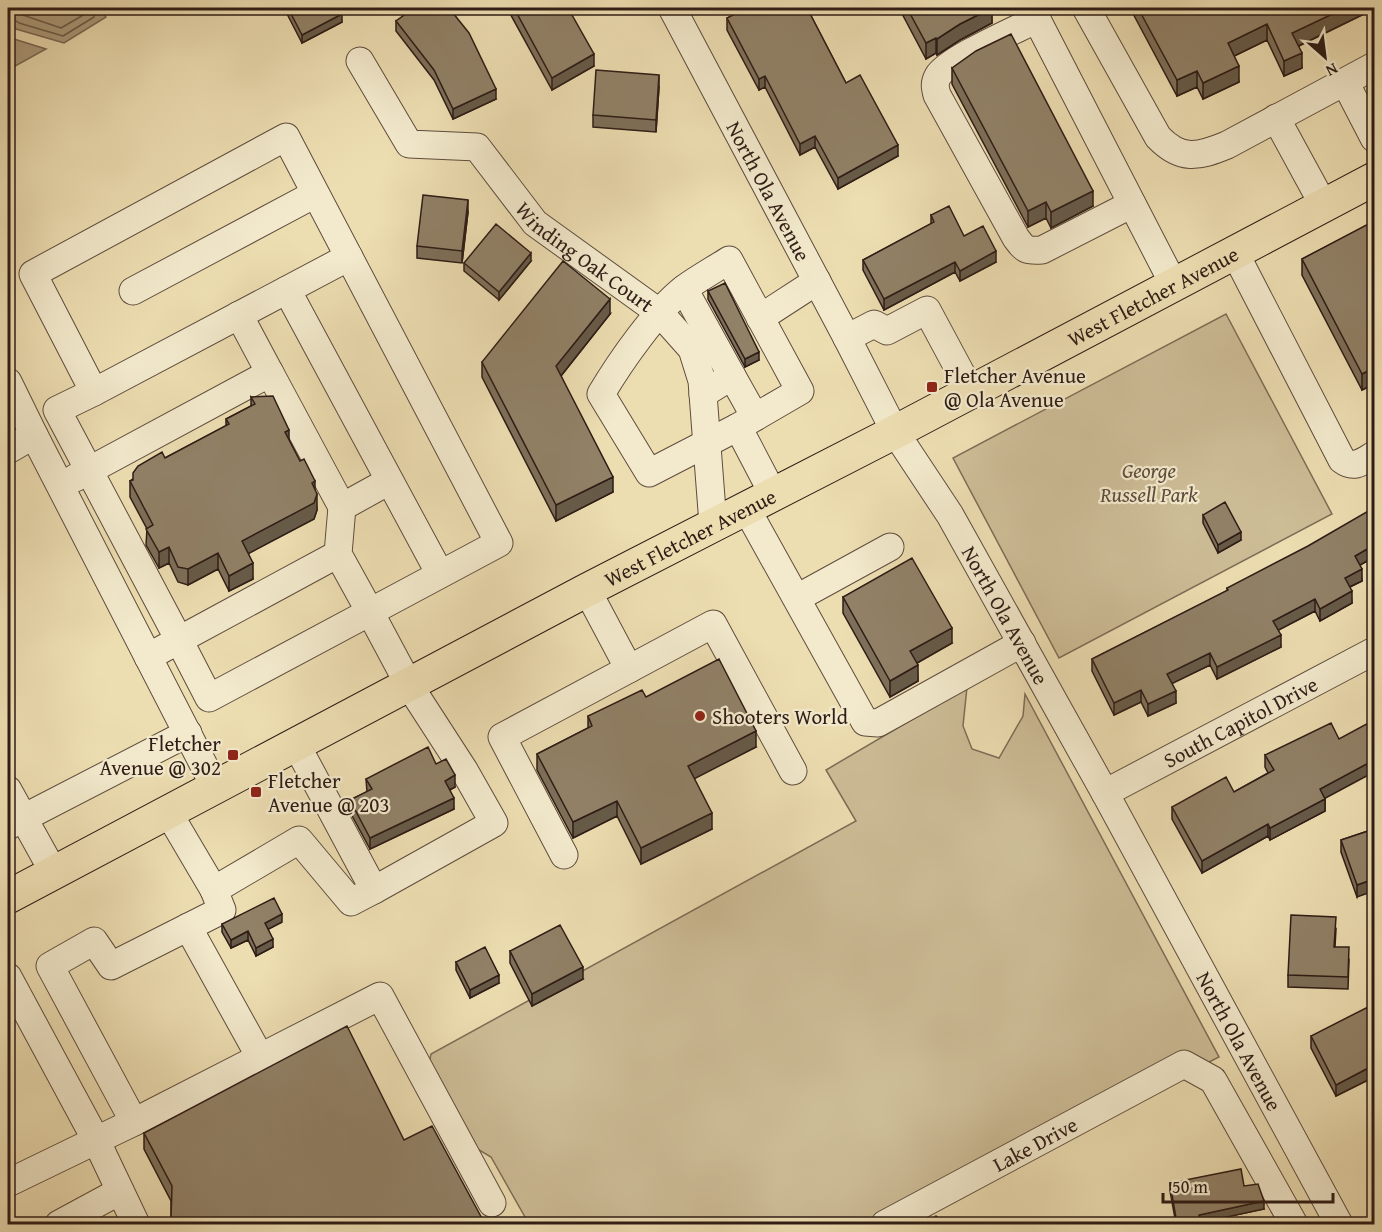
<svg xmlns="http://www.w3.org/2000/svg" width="1382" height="1232" font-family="'Gentium Book Plus',serif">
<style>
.green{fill:#cdbd97;stroke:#7e6c56;stroke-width:1.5}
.water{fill:#ac9c7d;stroke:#7a6954;stroke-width:1.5}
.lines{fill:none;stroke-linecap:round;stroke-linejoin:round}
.shore{stroke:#6d5c4a;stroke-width:1.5}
.minor-casing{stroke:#5e4c3d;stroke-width:29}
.major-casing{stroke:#2e1c16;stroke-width:35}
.minor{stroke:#f3eacd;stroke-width:27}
.major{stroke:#eddeb2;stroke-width:33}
.wall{fill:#7d6f59;stroke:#2e1c16;stroke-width:1.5}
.shaded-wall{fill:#665a48;stroke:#2e1c16;stroke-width:1.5}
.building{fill:#918167;stroke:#2e1c16;stroke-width:1.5}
.poi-dot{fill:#8f2418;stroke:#f3eacd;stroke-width:2}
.labels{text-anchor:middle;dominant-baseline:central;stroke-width:4.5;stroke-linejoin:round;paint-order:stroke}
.street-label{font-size:21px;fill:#2e1c16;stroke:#f3eacd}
.poi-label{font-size:21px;fill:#2e1c16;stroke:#f3eacd;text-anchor:start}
.park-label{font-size:21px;font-style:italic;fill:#5e4c3d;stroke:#f3eacd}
</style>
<rect width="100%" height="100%" fill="#eddeb2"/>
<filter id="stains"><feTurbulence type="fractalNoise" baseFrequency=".00333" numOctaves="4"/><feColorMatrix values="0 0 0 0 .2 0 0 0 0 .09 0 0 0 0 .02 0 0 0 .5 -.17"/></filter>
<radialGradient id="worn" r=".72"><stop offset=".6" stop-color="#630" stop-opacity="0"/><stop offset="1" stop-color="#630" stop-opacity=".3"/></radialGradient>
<path class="green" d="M1226,314L1332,514L1059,658L953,458Z
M967,687L963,726L972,749L999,758L1023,716L1025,694L1219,1057L895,1224H529L491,1157L434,1123L424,1087L431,1054L856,821L826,770Z"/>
<path class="water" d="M8,8H98L106,17L64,43L16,29L8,22Z
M8,35L14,39L46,49L8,70Z"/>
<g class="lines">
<path class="shore" d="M8,10L61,28L85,14L86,8
M8,17L12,18L19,23L63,36L94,17V8"/>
<defs>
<g id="minor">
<path id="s1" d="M672,8L847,338L895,432L950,515L1105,793L1339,1224"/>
<path d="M1031,8L1174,285"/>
<path d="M1086,8L1158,137C1181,161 1198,157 1227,145L1374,66"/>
<path d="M1037,19C1016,30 948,59 938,76C934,83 935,87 937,95L1016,238C1025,250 1026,251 1042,250L1132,204"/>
<path id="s2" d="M360,61L409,144L477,147L535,223L660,313L692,349L702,381L713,524"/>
<path d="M1345,82L1374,138"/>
<path d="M1276,118L1324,206"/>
<path d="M1235,253L1342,460C1354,469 1362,462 1374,455"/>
<path d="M729,260L800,391L738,427L649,473L601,394C620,362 656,310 685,288C699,278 715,269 729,260Z"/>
<path d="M684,289L732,376L703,394"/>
<path d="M287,290L440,574"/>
<path d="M133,291L315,194"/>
<path d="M239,315L270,373"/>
<path d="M760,318L817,281"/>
<path d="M847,338L874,324L887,331L927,310L971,392"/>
<path d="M732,376L755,417"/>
<path d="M8,382L34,435"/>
<path d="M94,392L349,257"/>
<path d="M738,427L773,494"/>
<path d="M8,450L34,435L215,787"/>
<path d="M75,478L270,373L342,507"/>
<path d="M746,508L865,722L878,723L1022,643"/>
<path d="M338,554L370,612L209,698L179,640L338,554L342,507L389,481"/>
<path d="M797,598L890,547"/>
<path d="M148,657L179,640L57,410L94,392L33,274L286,137L499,543L370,612L409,685L464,770L494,823L374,890L296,744"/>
<path d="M629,669L713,624L793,771"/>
<path d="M8,790L54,873"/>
<path id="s3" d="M1105,793L1374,651"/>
<path d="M168,812L214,890"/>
<path d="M8,826L188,733"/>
<path d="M564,855L502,737L629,669L587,590"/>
<path d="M188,927L260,1057"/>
<path d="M8,977L96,1140L136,1224"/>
<path d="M134,1122L380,996L492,1203"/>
<path d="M8,1183L134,1122L50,966L94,941L111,966L222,910L214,890L299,840L351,902L374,890"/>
<path d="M59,1224L120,1191"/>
<path id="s4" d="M885,1224L1184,1064L1213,1080L1294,1224"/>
</g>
<g id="major">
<path id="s5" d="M8,897L587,590L895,432L1374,179"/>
</g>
</defs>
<use href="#minor" class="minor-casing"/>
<use href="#major" class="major-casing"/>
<use href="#minor" class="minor"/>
<use href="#major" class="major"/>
</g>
<path class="wall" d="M284,8H338L342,22L302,43Z
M364,8H394L393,14Z
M507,8H568L594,66L552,90Z
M733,8H807L846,83L898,156L838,189L815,147L800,155L765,87L759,90L727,30V18L734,15Z
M899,8H991L992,23L960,40L937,55L936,53L926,59Z
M1130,8H1364V14L1299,46L1302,68L1284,76L1267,40L1234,56L1239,82L1203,99L1197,87L1177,96Z
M396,21L496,99L453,119L434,80L396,31Z
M952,68L1093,206L1051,228L1046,218L1028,227L952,84Z
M659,87L656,132L593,127V115Z
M468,212L462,263L417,258V246Z
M931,215L964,236L996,262L960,281L955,272L884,310L863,270V260L931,224Z
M1374,222V384L1362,390L1302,275V259Z
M531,261L499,300L464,271V263Z
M708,291L759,360L745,367L708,299Z
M610,314L561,376L613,492L556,521L482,377V362Z
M251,397L289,440L315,491L317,510L314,519L248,553L253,579L229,591L218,569L188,585L178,582L169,563L159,568L146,545L147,529L130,497V481L165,458L226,426V419L251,406Z
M1203,515L1241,540L1218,553L1203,523Z
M1374,557L1360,565L1362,581L1350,587L1352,603L1320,621L1315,611L1278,630L1281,647L1217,679L1210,665L1172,683L1176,703L1148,716L1141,702L1114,715L1092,671V659L1227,591V588Z
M843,597L952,643L917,663L918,681L890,697L843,613Z
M646,697L756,747L694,778L712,829L641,864L617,816L573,838L537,770V754L588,728V716Z
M1265,755L1325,799V811L1270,840L1268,836L1202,873L1172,819V807L1234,792L1268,773L1265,767Z
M436,764L455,787L450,790L454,809L370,849L350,812V800L367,792L366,779Z
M1374,829L1357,897L1341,852V840Z
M282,922L268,929L273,947L256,956L248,940L231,948L222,932V924Z
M1336,929L1335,947L1349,959L1348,989L1288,987V975Z
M510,951L583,979L532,1006L510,963Z
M456,962L499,983L470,998L456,970Z
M1374,1021V1077L1336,1096L1311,1048V1036Z
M144,1133L404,1140L485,1224H171V1201L144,1149Z
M1170,1183L1244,1186L1264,1209L1201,1222V1224H1176L1170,1191Z"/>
<path class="shaded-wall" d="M992,8V23L960,40L937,55V39L960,24Z
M1345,8H1364V14L1292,49V33Z
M342,14V22L302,43V35Z
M1267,24V40L1228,59V43Z
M936,38V53L926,59V43Z
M1302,53V68L1284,76V61Z
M594,54V66L552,90V78Z
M1239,66V82L1203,99V83Z
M1197,71V87L1177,96V80Z
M659,75V87L656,132V120Z
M765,76V87L759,90V79Z
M496,89V99L453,119V109Z
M815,136V147L800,155V144Z
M898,145V156L838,189V178Z
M1093,191V206L1051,228V212Z
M468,200V212L462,263V251Z
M1046,202V218L1028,227V211Z
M996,251V262L960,281V271Z
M531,253V261L499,300V292Z
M955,262V272L884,310V299Z
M610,299V314L556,382V366Z
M759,352V360L745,367V359Z
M1374,368V384L1362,390V374Z
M10,406V422L8,423V408Z
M289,430V446L285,432Z
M613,477V492L556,521V505Z
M315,481V497L312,483Z
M317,494V510L314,519L242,557V541Z
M1241,532V540L1218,553V545Z
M1374,545V557L1355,568V556Z
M169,547V563L159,568V552Z
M218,553V569L188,585V569Z
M253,563V579L229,591V576Z
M1362,569V581L1345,589V578Z
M1352,591V603L1320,621V609Z
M1315,599V611L1273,633V621Z
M952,628V643L910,667V651Z
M1281,635V647L1217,679V667Z
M1210,653V665L1167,686V674Z
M918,665V681L890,697V681Z
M1141,690V702L1114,715V703Z
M1176,691V703L1148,716V704Z
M756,731V747L688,782V766Z
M1374,760V772L1320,801V789Z
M455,775V787L445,792V781Z
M454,798V809L370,849V838Z
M1325,799V811L1270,840V828Z
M617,801V816L573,838V822Z
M712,813V829L641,864V848Z
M1268,824V836L1202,873V861Z
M1374,879V891L1357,897V885Z
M282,914V922L265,931V923Z
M248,931V940L231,948V940Z
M273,939V947L256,956V948Z
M583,967V979L532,1006V994Z
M499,975V983L470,998V990Z
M1374,1045V1057L1370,1047Z
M1374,1065V1077L1336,1096V1085Z
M1264,1201V1209L1199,1223V1215Z"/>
<path class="building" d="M288,8H338L342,14L302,35Z
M414,8H449L469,33L496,89L453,109L434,70L396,21Z
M514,8H568L594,54L552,78Z
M737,8H807L846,83L860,75L898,145L838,178L815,136L800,144L765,76L759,79L727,18L739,12Z
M907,8H992L960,24L937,39L936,38L926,43Z
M1138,8H1345L1292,33L1302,53L1284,61L1267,24L1228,43L1239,66L1203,83L1197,71L1177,80Z
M1011,34L1093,191L1051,212L1046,202L1028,211L952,68L976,51Z
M596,70L659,75L656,120L593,115Z
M423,195L468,200L462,251L417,246Z
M949,206L964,236L983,226L996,251L960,271L955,262L884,299L863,260L934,222L931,215Z
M1374,221V368L1362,374L1302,259Z
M496,224L531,253L499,292L464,263Z
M563,261L610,299L556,366L613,477L556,505L482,362Z
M725,283L759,352L745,359L708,291Z
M273,396L289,430L285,432L300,461L304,459L315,481L312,483L317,494L314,503L242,541L253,563L229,576L218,553L188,569L178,567L169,547L159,552L146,529L153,525L130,481L133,480V473L138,466L162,452L165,458L229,424L226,419L255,404L251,397Z
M1225,502L1241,532L1218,545L1203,515Z
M1370,510L1374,518V545L1355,556L1362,569L1345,578L1352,591L1320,609L1315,599L1273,621L1281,635L1217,667L1210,653L1167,674L1176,691L1148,704L1141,690L1114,703L1092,659L1228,590L1227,588L1308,546Z
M912,558L952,628L910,651L918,665L890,681L843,597Z
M719,659L756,731L688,766L712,813L641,848L617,801L573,822L537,754L592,726L588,716L642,690L646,697Z
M1374,720V760L1320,789L1325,799L1270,828L1268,824L1202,861L1172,807L1226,777L1234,792L1274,770L1265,755L1331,723L1339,739Z
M428,747L436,764L446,759L455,775L445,781L454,798L370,838L350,800L372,789L366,779Z
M1374,829V879L1357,885L1341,840Z
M274,898L282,914L265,923L273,939L256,948L248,931L231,940L222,924Z
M1291,915L1336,917L1334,947H1349L1348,977L1288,975Z
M560,925L583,967L532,994L510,951Z
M485,947L499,975L470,990L456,962Z
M1368,1007L1374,1021V1045L1370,1047L1374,1055V1065L1336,1085L1311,1036Z
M347,1026L404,1140L432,1126L485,1224H173L171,1219L172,1186L144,1133Z
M1241,1169L1244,1186L1258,1184L1264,1201L1199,1215L1201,1224H1177L1170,1183Z
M936,1216L945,1224H928Z"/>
<g class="poi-dot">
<rect x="926" y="381" width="12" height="12" rx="3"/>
<circle cx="700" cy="716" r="6"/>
<rect x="227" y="749" width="12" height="12" rx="3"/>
<rect x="250" y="786" width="12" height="12" rx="3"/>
</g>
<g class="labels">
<g class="street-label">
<text stroke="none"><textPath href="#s1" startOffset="207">North Ola Avenue</textPath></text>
<text stroke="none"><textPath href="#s2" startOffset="320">Winding Oak Court</textPath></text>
<text stroke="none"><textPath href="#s5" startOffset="1293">West Fletcher Avenue</textPath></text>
<text stroke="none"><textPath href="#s5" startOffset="771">West Fletcher Avenue</textPath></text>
<text stroke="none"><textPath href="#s1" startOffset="693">North Ola Avenue</textPath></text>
<text stroke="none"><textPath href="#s3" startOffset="153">South Capitol Drive</textPath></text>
<text stroke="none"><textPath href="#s1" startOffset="1179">North Ola Avenue</textPath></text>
<text stroke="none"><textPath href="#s4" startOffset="170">Lake Drive</textPath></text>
</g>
<g class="poi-label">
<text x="944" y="375">Fletcher Avenue<tspan x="944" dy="24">@ Ola Avenue</tspan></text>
<text x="712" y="716">Shooters World</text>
<text x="221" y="743" text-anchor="end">Fletcher<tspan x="221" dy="24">Avenue @ 302</tspan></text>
<text x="268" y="780">Fletcher<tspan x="268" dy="24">Avenue @ 203</tspan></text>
</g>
<g class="park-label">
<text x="1149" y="470">George<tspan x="1149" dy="24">Russell Park</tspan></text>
</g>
</g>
<rect width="1382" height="1232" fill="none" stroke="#eddeb2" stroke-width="30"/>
<rect x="9" y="9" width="1364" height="1214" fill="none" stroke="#2e1c16" stroke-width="3"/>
<rect x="15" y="15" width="1352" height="1202" fill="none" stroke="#2e1c16" stroke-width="1.5"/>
<g transform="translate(1325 57) rotate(152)" stroke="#f3eacd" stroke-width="4.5" paint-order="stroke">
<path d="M0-4.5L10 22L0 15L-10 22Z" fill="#2e1c16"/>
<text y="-9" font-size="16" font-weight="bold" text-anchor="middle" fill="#2e1c16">N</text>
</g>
<path d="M1163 1193v9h170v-9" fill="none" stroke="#2e1c16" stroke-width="3"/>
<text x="1172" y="1193" font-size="18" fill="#2e1c16" stroke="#f3eacd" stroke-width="4.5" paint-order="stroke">50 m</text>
<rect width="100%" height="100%" filter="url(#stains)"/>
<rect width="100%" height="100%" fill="url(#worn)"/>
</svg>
